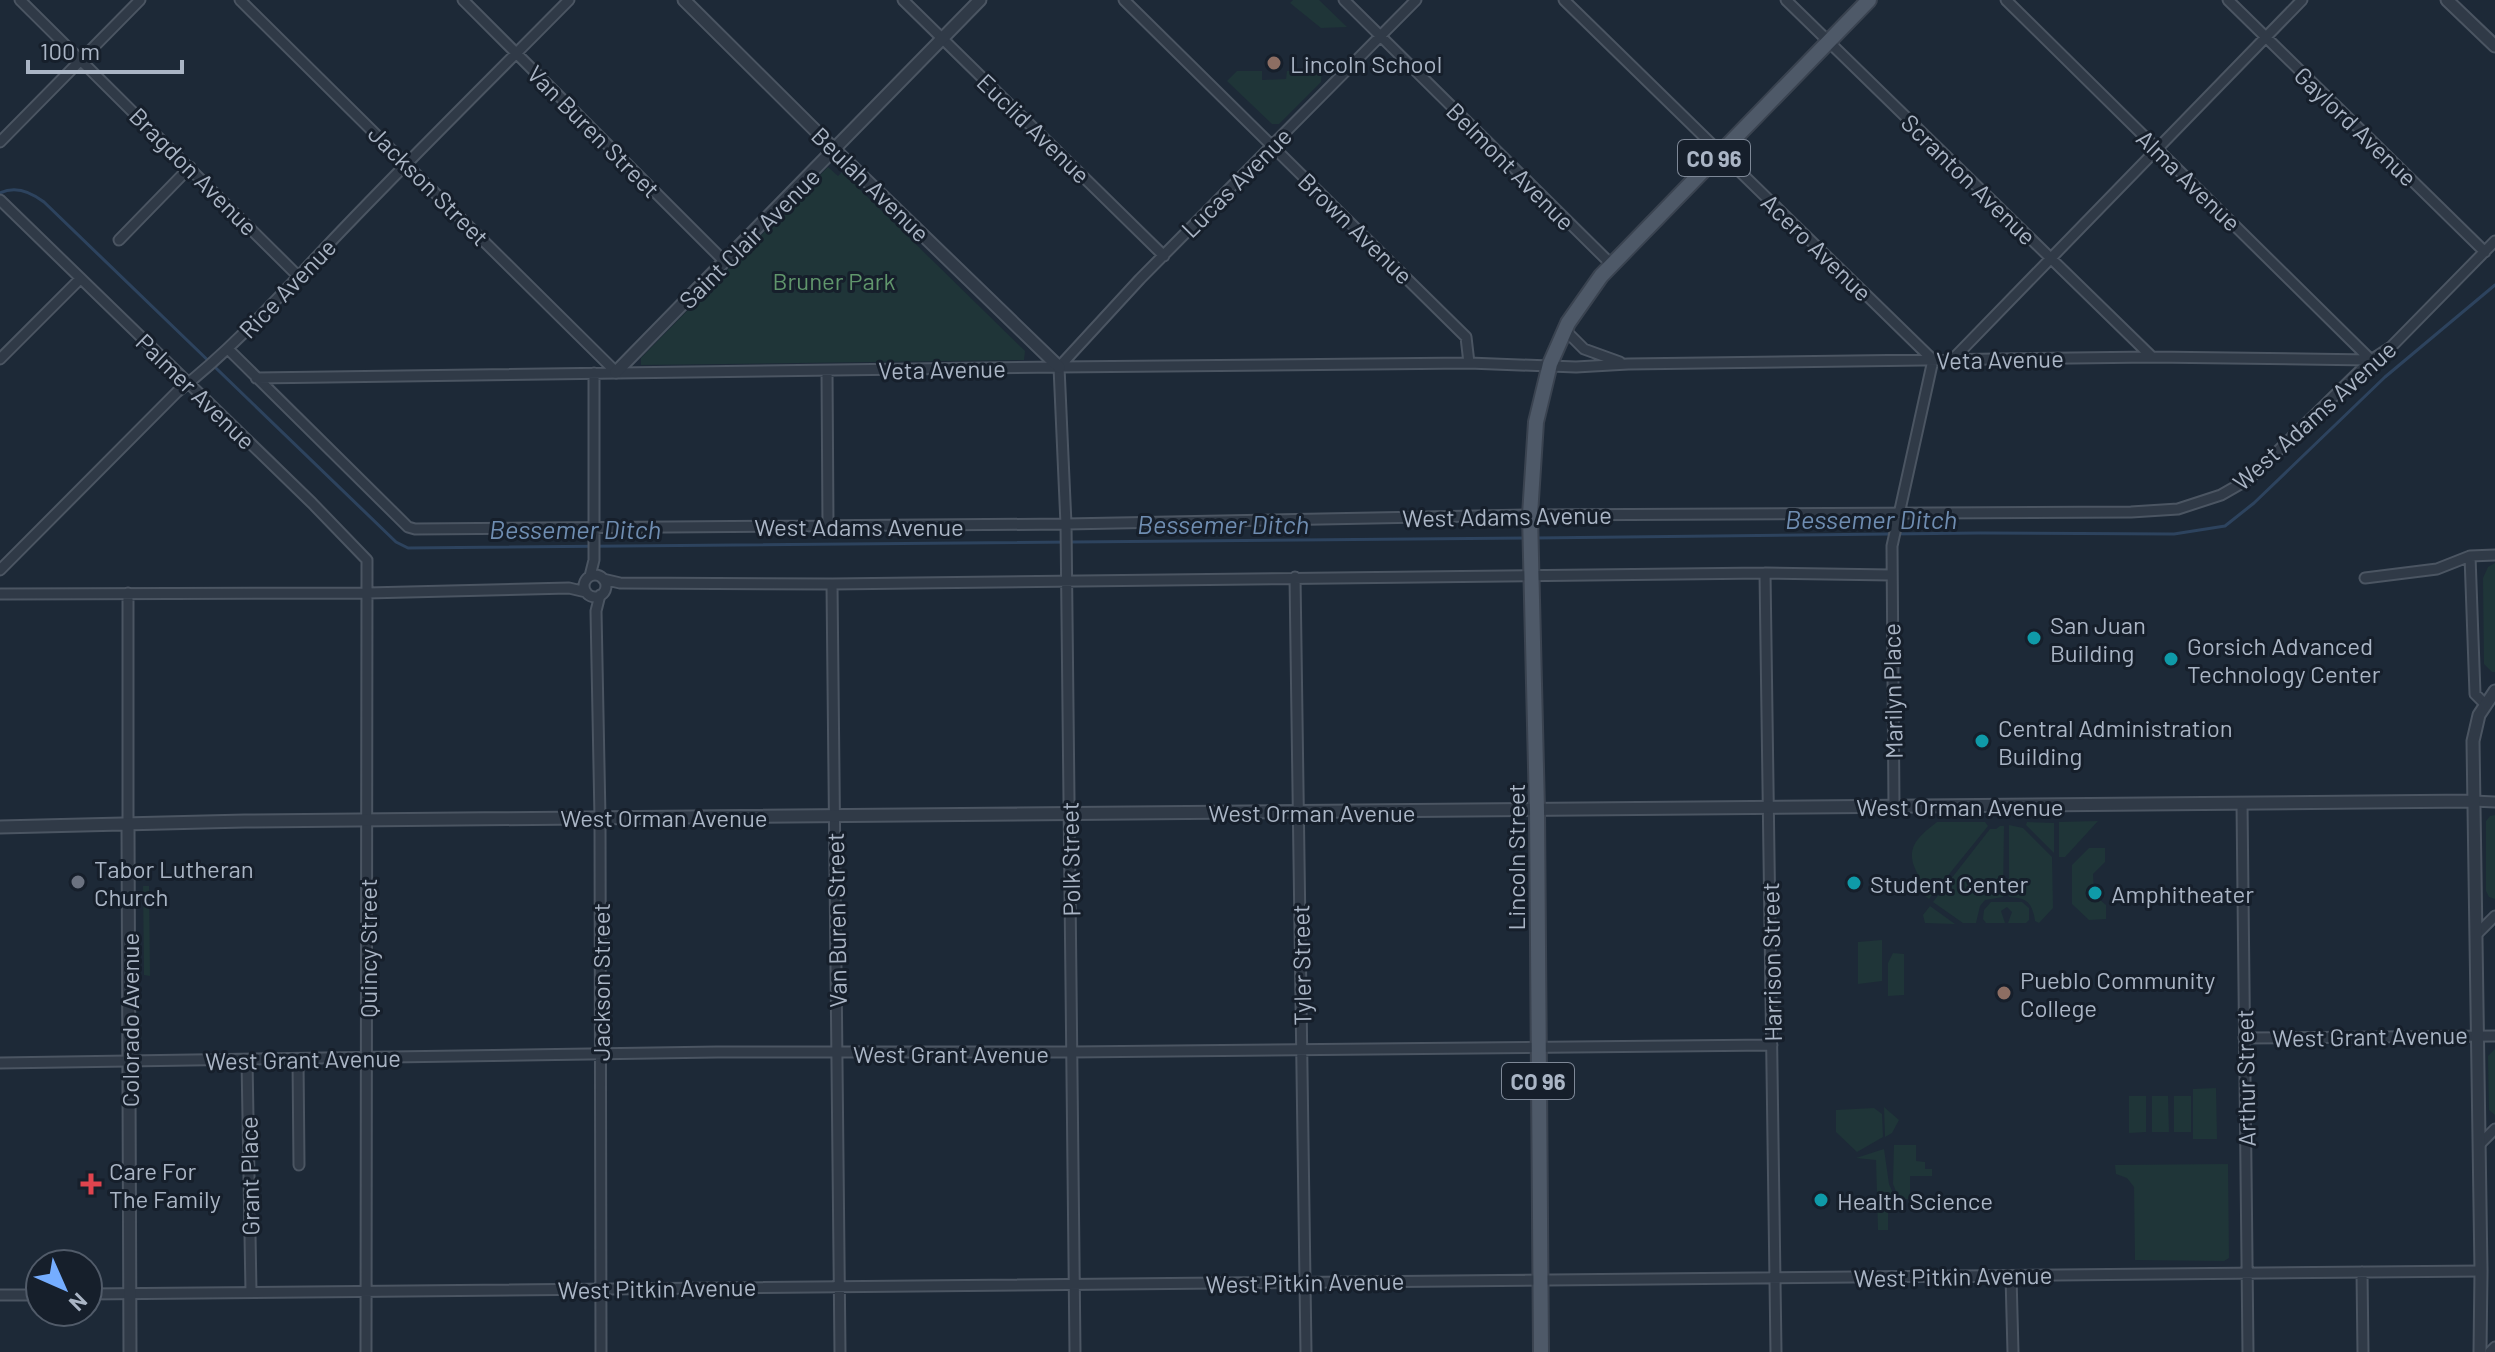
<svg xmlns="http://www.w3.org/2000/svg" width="2495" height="1352" font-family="Barlow,sans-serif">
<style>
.green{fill:#1f3538}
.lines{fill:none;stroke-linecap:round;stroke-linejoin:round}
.stream{stroke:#2d435e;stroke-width:3}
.minor-casing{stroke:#4b5562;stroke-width:13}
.tertiary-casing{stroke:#4b5562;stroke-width:15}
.primary-casing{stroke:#3a4350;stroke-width:18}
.minor{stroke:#303a47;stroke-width:9}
.tertiary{stroke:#303a47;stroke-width:11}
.primary{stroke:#4e5968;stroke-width:14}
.education-dot{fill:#8d6e63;stroke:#161f2b;stroke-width:3}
.culture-dot{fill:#0f9aa8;stroke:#161f2b;stroke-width:3}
.worship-dot{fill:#6b7280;stroke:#161f2b;stroke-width:3}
.health-dot{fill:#e0444e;stroke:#161f2b;stroke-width:3}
.labels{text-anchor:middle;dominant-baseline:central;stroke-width:6;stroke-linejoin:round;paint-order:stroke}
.shield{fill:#161f2b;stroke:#7e8897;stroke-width:2}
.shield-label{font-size:22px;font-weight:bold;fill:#aab5c5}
.poi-label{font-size:24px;fill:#aab5c5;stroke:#161f2b;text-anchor:start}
.street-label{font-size:24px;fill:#aab5c5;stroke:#161f2b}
.park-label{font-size:24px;fill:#60966c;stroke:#161f2b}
.water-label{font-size:26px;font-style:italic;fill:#6f8db1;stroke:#161f2b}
</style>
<rect width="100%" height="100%" fill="#1d2937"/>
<path class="green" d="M1293,0H1319L1347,27L1321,28L1290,3Z
M1237,71H1262V80L1286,79L1287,71H1322L1321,82L1279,124H1272L1227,81Z
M828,167L838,176L842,172L1025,351L1024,360L641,365V358Z
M2495,563V672H2492L2484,664L2483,578L2488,567Z
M2495,815V899L2489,897L2486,891V821L2490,816Z
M2098,821L2065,857H2059V822Z
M1937,822H1985L1988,826L1929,899L1925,896C1925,883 1918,877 1914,866C1906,845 1923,833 1937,822Z
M2027,822L2054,823V853L2026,825Z
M2009,825L2023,828L2052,857L2053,908L2039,923L2035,921C2032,902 2027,898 2009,897Z
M2000,826H2004L2003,897L1985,900L1980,906L1976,923H1963L1933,902L1990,829H1996Z
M2089,848H2105V862L2093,874L2094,895L2106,905V919L2089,920L2072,904V865Z
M143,886H149L150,976L144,975Z
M1991,902H2022L2029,908V920L2026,923H2008L2012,912L2007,907L2001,911L2005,923H1986L1983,919L1984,910Z
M1930,906L1955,924L1925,923L1923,915Z
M1882,940V981L1858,984V942Z
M1893,953L1904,954V995L1888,996V963Z
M2495,1049V1115L2489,1110L2488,1056Z
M2216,1088L2217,1139H2193V1089Z
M2129,1096H2146V1132L2129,1133Z
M2152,1096H2168L2169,1132H2152Z
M2174,1096H2191V1132H2174Z
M1884,1107L1899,1120L1892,1133L1885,1137Z
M1874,1108L1882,1114L1883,1137L1857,1152L1836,1132V1110Z
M1894,1145H1916V1161L1925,1162V1169H1932V1176H1910V1199H1899L1893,1184Z
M1884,1149L1889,1184L1897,1202L1896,1206H1888V1230H1878L1876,1160L1856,1158Z
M2228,1164L2229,1258L2224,1261L2135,1260L2134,1187L2127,1178L2116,1174L2115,1165Z"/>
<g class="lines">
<path class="stream" d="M0,193C16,185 31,192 44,202L396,542L408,548L1528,538
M1535,538L1980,533L2174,534L2225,526L2254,503L2385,377L2495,285"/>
<defs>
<path id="minor" d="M20,0L298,276
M240,0L616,372
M463,0L725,262
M903,0L1164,256
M1124,0L1466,337L1469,363
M1344,0L1611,264
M1564,0L1933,360L1892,546L1894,806
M1786,0L2152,357
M2006,0L2371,360
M2228,0L2485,252
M0,142L140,0
M0,200L312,503L367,560L366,1352
M119,240L190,167
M1565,330L1584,349L1620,362
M228,349L408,527L415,529L1066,524L1530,515L2131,512L2178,509L2221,495L2249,479L2371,360L2391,347L2495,241
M0,359L80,279
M1952,360L2302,0
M827,371L828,525
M256,378L1059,367L1469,363L1576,367L1628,364L2152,357L2371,360
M2470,556L2475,694L2485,704
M0,570L177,392C239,344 292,282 346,226C420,149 495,75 569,0
M1765,573L1776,1352
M584 586a11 11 0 1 1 22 0a11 11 0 1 1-22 0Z
M590,576L594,560V373
M1295,577L1306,1352
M2365,578L2437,569L2470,556L2495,555
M603,579L620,583L832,584L1765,573L1891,575
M832,584L840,1352
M128,593V826
M0,594L367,593L569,588L586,592
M600,595L596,611L600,818L601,1352
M2473,801L2495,802
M2242,803L2248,1352
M2477,934L2495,916
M2244,1038L2495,1036
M247,1060L251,1292
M298,1060L299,1165
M0,1063L717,1052H1072L1772,1045
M2479,1145L2495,1129
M2362,1272L2363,1352
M2011,1276L2013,1352
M88,1294L2481,1271
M0,1295H40
M1075,1352L1066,524L1059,367L1140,279L1416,0
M2490,1352L2495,1347"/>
<path id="tertiary" d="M684,0L835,150L1059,367
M2447,0L2495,46
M616,372L980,0
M128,826L130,1352
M0,827L245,821L2473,801
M2480,1352L2481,1271L2473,741L2479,715L2495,691"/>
<path id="primary" d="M1541,1352L1537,810L1530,515L1536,422L1550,364L1568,323L1601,276L1869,0"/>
</defs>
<use href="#minor" class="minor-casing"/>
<use href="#tertiary" class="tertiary-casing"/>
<use href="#primary" class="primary-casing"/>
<use href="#minor" class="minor"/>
<use href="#tertiary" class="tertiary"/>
<use href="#primary" class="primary"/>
</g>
<g class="education-dot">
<circle cx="1274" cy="63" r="8"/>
<circle cx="2004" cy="993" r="8"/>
</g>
<g class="culture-dot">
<circle cx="2034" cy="638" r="8"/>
<circle cx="2171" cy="659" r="8"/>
<circle cx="1982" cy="741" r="8"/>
<circle cx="1854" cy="883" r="8"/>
<circle cx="2095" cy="893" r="8"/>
<circle cx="1821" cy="1200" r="8"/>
</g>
<circle class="worship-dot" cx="78" cy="882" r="8"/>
<path class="health-dot" d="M87 1172h8v8h8v8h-8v8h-8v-8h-8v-8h8z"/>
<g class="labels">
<g class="shield">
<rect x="1678" y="140" width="72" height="36" rx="6"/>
<rect x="1502" y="1063" width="72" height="36" rx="6"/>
</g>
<g class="shield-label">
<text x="1714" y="158">CO 96</text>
<text x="1538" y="1081">CO 96</text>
</g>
<g class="poi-label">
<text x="1290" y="63">Lincoln School</text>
<text x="2050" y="624">San Juan<tspan x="2050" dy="28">Building</tspan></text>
<text x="2187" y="645">Gorsich Advanced<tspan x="2187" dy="28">Technology Center</tspan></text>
<text x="1998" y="727">Central Administration<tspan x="1998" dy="28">Building</tspan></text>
<text x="94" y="868">Tabor Lutheran<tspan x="94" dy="28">Church</tspan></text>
<text x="1870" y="883">Student Center</text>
<text x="2111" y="893">Amphitheater</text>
<text x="2020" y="979">Pueblo Community<tspan x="2020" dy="28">College</tspan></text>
<text x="109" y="1170">Care For<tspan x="109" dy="28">The Family</tspan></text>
<text x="1837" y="1200">Health Science</text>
</g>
<g class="street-label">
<text transform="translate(2356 126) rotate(44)">Gaylord Avenue</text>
<text transform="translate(1034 128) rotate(44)">Euclid Avenue</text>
<text transform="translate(594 131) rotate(45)">Van Buren Street</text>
<text transform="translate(1511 166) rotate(45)">Belmont Avenue</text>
<text transform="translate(194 171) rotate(45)">Bragdon Avenue</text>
<text transform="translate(1969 179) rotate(44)">Scranton Avenue</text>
<text transform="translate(2189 180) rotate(44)">Alma Avenue</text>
<text transform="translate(1236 182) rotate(-45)">Lucas Avenue</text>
<text transform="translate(871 184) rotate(44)">Beulah Avenue</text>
<text transform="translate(429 185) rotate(45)">Jackson Street</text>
<text transform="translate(1356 228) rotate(44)">Brown Avenue</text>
<text transform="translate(749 238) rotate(-45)">Saint Clair Avenue</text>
<text transform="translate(1817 247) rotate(44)">Acero Avenue</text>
<text transform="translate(287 288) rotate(-46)">Rice Avenue</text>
<text transform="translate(2000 359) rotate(-1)">Veta Avenue</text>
<text transform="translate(942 369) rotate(-1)">Veta Avenue</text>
<text transform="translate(196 391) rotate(44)">Palmer Avenue</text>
<text transform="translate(2314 415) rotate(-42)">West Adams Avenue</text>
<text transform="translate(1507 516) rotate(-1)">West Adams Avenue</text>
<text x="859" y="526">West Adams Avenue</text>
<text transform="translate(1892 691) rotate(-91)">Marilyn Place</text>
<text x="1960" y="806">West Orman Avenue</text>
<text x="1312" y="812">West Orman Avenue</text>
<text x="664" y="817">West Orman Avenue</text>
<text transform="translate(1515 857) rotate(-90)">Lincoln Street</text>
<text transform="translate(1070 859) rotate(-91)">Polk Street</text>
<text transform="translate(836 920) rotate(-91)">Van Buren Street</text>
<text transform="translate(367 948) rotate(-90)">Quincy Street</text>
<text transform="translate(1771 962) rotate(-91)">Harrison Street</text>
<text transform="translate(1301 965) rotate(-91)">Tyler Street</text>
<text transform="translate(600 982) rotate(-90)">Jackson Street</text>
<text transform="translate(129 1020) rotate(-90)">Colorado Avenue</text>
<text transform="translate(2370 1036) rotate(-1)">West Grant Avenue</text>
<text x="951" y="1053">West Grant Avenue</text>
<text transform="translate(303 1059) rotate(-1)">West Grant Avenue</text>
<text transform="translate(2245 1078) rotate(-91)">Arthur Street</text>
<text transform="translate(249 1176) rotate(-91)">Grant Place</text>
<text transform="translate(1953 1276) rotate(-1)">West Pitkin Avenue</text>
<text transform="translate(1305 1282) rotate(-1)">West Pitkin Avenue</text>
<text transform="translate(657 1288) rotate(-1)">West Pitkin Avenue</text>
</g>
<g class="park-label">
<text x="834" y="280">Bruner Park</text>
</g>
<g class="water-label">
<text x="1871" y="518">Bessemer Ditch</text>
<text x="1223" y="523">Bessemer Ditch</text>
<text x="575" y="528">Bessemer Ditch</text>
</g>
</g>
<g transform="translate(64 1288) rotate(135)"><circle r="38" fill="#161f2b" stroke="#515b69" stroke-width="2"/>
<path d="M0-6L14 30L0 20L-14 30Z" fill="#75adff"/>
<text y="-12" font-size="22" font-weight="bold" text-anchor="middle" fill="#aab5c5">N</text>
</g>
<path d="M28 60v12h154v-12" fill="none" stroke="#aab5c5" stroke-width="4"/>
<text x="40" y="60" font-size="24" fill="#aab5c5" stroke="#161f2b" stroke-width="6" paint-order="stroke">100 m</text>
</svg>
